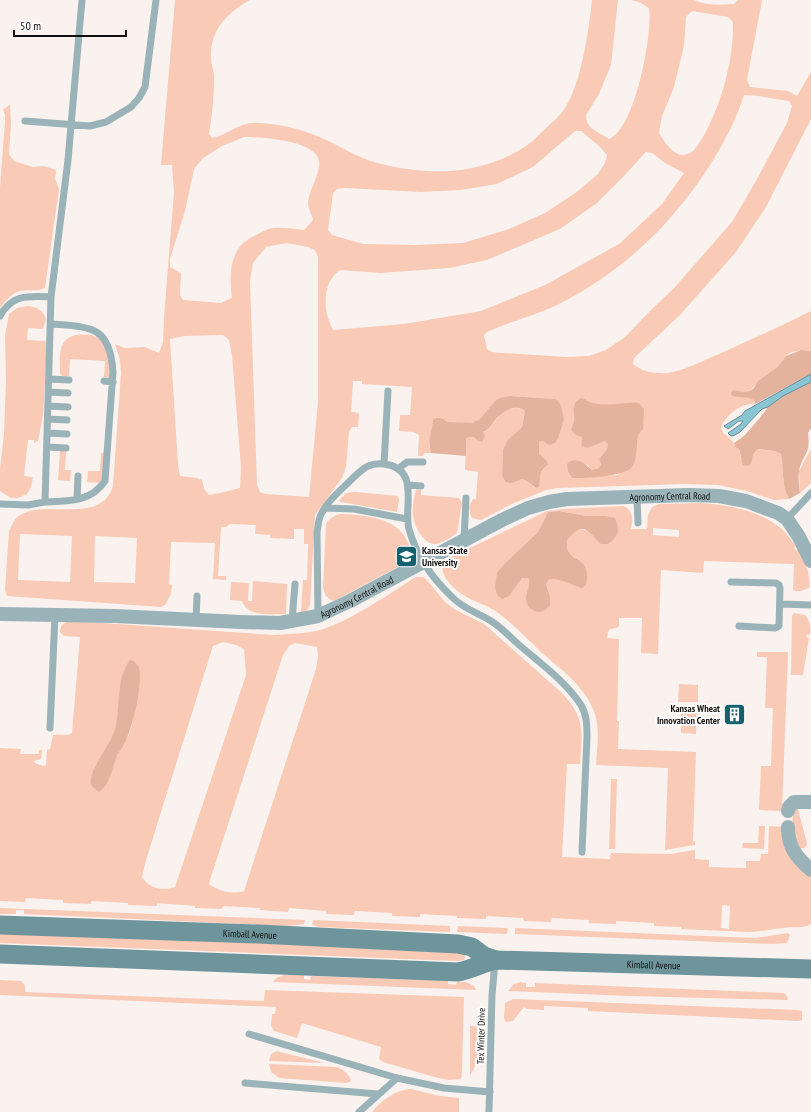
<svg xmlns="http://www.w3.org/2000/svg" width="811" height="1112" font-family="'PT Sans Narrow',sans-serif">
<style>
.green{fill:#f9cab6;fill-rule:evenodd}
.forest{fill:#e4b39e}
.water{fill:#89c5d2;stroke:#668f98}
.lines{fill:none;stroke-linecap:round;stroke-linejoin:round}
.lane{stroke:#9ab3b9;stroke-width:7}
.street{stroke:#9ab3b9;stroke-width:14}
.secondary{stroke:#6e949c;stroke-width:19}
.labels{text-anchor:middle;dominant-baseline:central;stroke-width:4;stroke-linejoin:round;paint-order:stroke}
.street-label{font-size:10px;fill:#13100f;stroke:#fff}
.poi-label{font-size:10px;font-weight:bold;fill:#13100f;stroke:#fff;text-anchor:start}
</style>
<rect width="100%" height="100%" fill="#faf2ef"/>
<path class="green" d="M175,0H250C227,13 210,30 211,58C211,65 215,72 214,79C214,99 212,115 209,134L212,138C228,135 241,121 258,123C281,124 301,129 322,138C340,146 358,158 377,163C429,176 480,176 526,146C533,142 538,135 544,130C550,124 558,118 563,111C581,87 589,29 592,0H618L611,65L599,94L586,115L587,122L591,128L609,139C635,130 653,33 649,8L639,2L631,0H694C707,6 720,5 734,4L738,0H762L747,80L750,87L788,91L797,96L811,72V119L766,207L736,252L680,315L634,358L633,364C643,372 655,374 668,373C686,370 702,361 719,354C750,340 781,326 811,311V351C802,350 791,350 785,357C781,361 778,366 774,369C769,374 762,377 757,383C752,388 751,392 743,392L740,396L750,397L756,401L755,404C741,403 727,414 721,427L723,433C728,436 734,441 735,447L739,449L741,459L751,464L753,454L756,449L775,451L781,454C784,469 781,485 789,499L774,500L747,491L718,485L685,484L558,488L546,490L514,503L481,520L472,518C468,510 469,505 473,499H476L478,472L465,470L466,439L468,437C474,437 481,434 486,431C490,428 492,424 495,421C501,412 516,403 525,411L522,427L505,445L503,449L502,475L505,482C512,485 516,481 522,479L527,481L535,488L539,485L541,472L546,467V460L539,455V442L542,441L549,444L558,439L564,420L554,399L510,396L495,401L488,411L480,419L475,422L468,424L448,422L445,420L433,428L429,446L431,453H424L423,456H418L419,435L413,432L399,431L400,415H410L412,387L362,384V381H353L351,412L359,413L358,429L357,427H352L349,432L346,467L342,478L315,515L310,605L307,611L301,612L303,580H307L308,544H304V529H294V539L270,538V535L255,534L256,525L230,524L226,527H221L218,576H226V580L213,579L215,543L171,542L169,584L172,585L171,594L165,605L161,607L7,596L5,590L9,531C12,525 14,519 19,516C44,497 100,527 113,486L121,373L120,360L115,344L125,348L145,347L159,353L163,342L164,317L174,192L172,165H161ZM692,11L728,17L733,22C734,60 721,105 703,137C698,145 693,155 683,155C673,155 664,141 659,133L662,116L674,87L684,46L686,17ZM744,95L758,96L789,101L792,106L787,123L757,179L732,222L674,288L648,313L625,337L606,350L589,356L567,357L502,353L492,352L487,349L484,335L487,332C511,321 538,315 561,303C635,265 691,205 729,132C735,120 740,107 744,95ZM575,131H581L600,147L607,155L605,163L598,174L578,191L545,213L509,229L463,243L416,245L363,244L332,235L328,230L333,193L337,189L345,188L421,192L461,190L497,184L533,167ZM244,137C260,137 316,140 319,161C321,173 308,191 308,203C308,208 312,215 313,220L304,230C294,229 283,227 273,228C267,229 262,232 256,235C250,238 243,242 239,248C229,261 230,283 232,298L221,303L183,300L180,295L181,273L170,267V259L185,211L194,169L203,158L222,146ZM646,152L652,153L665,163L684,173L662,204L619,244L545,285L481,311L404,324L333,330C323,312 321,283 340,270L381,273L449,268L487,260L560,229L597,203L623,177ZM287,243L308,247L315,250L318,257V402L309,497L265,494L260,492L257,485L250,281L253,263L266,247ZM223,335L229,340L232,355L241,467L240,488L220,493L209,495L204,489L202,480L197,478L180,476L178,465L170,339L185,336ZM587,400C600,410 623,402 639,403V433L637,443L618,475L572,478L587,464L592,470L599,468L601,464L599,459L607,449L608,444L605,441L588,448L581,446L582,437L575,435L571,430L574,421V411ZM20,534L72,536L70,582L18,580ZM95,536L137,538L135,583L94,582Z
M10,104L11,123L9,154L14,161L33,167L44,166L56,170V173L55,178L59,189L45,288C37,292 29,289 20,291C12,293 5,301 0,308V187L5,122V115L3,110Z
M28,306C37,307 43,310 46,319L43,329L28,328L27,340L43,341L45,340L47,346L43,415L38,441L34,443V440H28L24,476L33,477L31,487L27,494L18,498H11L0,491V469L4,434L6,379L5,336L9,314L17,308Z
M76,335C109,331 108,352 112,377L109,378L104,377L105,361L70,359L69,376H62L60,373C60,357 57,339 76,335Z
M811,445V483L800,493L799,471L811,449Z
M60,451H66L65,470H71L70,481L58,480Z
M101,453H106L104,480L100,483L87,482L88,471H100Z
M416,490H421V495L459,498L462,503L457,533C451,537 442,544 435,544C423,544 413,525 413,514C412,507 414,497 416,490Z
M355,492L398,496L399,500L397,512L341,502L339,501L346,493Z
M701,503C730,505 762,511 784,531C788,536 792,541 796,546L794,548L796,551L798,549C805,561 811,574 809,588L801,591H795L793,590L794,564L704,561L703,573L661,570L658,654L641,653L642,618H619V626L617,628L610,629L608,632L607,638L619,639L617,721H619L618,749L696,752L693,841H695V845L665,850L668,768L596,765C597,748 600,730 595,714C592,706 588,698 583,692C572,677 556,665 541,652C527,639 507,617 490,608C477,601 465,599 453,587C446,580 437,568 447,559L547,511L563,509L624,506C633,511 633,519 631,529H647L648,515L652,507L659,504ZM559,511L587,516H605L594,537C589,530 585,529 577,529L566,540C566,551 570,555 579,560L564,581L557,578L550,579L546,584L550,597L528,590L530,582L528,578H522L513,590L495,586L498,573L503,565L538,532L548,512ZM653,528L679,530V537L653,535Z
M340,514C363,515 397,517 407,541C411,549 411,554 407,562L334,601C327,599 324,594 323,587L326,524C330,518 333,516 340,514Z
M416,577H423L426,579L445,602L454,609L484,624L563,694C586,720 582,732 580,764H567L562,857L610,859L611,853L671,854L695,850V859L709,860V867L746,868V861H760L761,854H768L769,826L786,827L807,873L811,878V924C803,929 792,926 783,928C771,929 760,932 749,932L681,929V927L654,926V923L616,921V924L589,923V920L552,918L551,922L524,921L523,918L486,916V919L457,918V916L420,914V917L392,916V913L355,911L354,915L326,914V911L289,908L288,912L260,910V908L223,906L222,909L195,908V906L157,903V906L128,905V903L91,901V904L63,903V900L26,898L25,902L0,901V748L21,749L20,754H39V750H42L41,759L34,761L35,763L43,766L46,765L47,750L50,749L53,735C59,733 67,737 72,733L80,637L64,636L60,632C60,624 66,621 74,621L273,635C287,634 302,634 316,631C347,624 388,594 416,577ZM223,642L236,645L244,649L246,675L175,887C161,891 150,889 142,877L146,860L213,646ZM295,643L317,647L318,656L316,669L244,891C234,895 218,891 209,884L210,880L283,655L289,646ZM139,673C138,693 136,714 129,734C126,742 120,749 117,756C113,768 108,779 102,790L94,768C101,759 110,745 113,735C119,719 119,701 120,684ZM722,905L730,906L729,929L721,928Z
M253,581L287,584L286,614C272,614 248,618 242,601L230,600L231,582L249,583L248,601H252Z
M794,613L805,615C810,621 811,627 810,635L807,634L806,637L809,638L803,675H791L792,616Z
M757,652H788L782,811L759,810L761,766H771L773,708H765L767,657H757Z
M679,684L698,685V702H678Z
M681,705L697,706L696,734L681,733Z
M611,779H617L615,849H609Z
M797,808L798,809L807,844C806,848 803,849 799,848C794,837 788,819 797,808Z
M759,826H765L764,849L742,848L743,843H758Z
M0,908L305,920L304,924L288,926L24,914V910H16V914H0Z
M314,920L450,926V932L318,927L312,924L313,921Z
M458,926L508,928L507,934L457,932Z
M515,928L755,938L788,933L790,935L787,943L773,944L515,934Z
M0,931L414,948L465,953V958L464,960L457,961L0,943Z
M284,975H304V979L310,980L311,976L448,981V984L456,985L457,982H466L474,986L476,990L273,982L276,978Z
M0,980L21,981L25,985V992L264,1001L265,990L464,997L462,1071L461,1079L449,1080L438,1078L383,1062L379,1059L381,1047L302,1023L297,1038L274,1031L271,1026L272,1014H275L276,1007L0,995Z
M521,982L526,983V987H535V983L784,993L787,996L788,1000L630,996L508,991L514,984Z
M513,999L798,1010L802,1011V1020L798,1021L588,1011V1008L544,1006V1010L527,1009L524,1007L513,1021L506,1022L504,1018L505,1003Z
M470,1026H477C477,1042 481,1062 470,1075Z
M277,1051L280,1052L325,1063L269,1061L271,1054Z
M269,1064L337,1067C343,1069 350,1075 351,1081L347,1083L279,1078L271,1072Z
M411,1089L440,1096L459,1098V1112H372C382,1100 395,1090 411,1089Z"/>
<path class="forest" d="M801,350L811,351V374L755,404V401C748,395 739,399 731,395V392L734,390L743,392L749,391L753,389L758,381L777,367L786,356Z
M811,382V428L808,433C811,455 803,453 799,471C798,478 799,486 800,493L789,499C781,485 784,469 781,454L775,451L759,449C752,451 753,458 751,464L747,466L743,465L739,449L735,447L734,443L744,436L759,419L768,407L774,402L783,396Z
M510,396L555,399L558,401L561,406L564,420L558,439L555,443L549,445L542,441L539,442V454L546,460L548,464L541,472L539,487L536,488L527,481L522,479C516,481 512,485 505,482L502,475L503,449L508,440L522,427L525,411C517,404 506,410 499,416C493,421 491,429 483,432L485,436L482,442L477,440L474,437H468L466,439V456L431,453C427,440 432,433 433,420L436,418H441L448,422L472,423L480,419L495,401L500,398Z
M581,398C586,399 589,402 593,403C608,407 624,402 639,403L644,409L643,429C637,434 638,439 637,446C636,452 636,462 632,467C625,476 590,478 578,478H572L568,471L567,464C575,455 586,464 592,470L599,468L601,464L599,459L607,449L608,444L605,441L588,448L581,446L582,437L575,435L571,430C572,427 573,424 574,421C575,409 570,405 581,398Z
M559,511L587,516H605L615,518C620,531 619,535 608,544H601C586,530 584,520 567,540C564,566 593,552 586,585L582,588C571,585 561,578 550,579L546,584L550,597V605C548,607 547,609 545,610C538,615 527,609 526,600C525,593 532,585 528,578H522L509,596L502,599L497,595L495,586L497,573L503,565L538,532L548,512Z
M130,660L134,661C134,661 137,665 138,665C144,678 134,722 128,735C126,742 122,748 118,754C113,764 110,786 99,792C97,790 93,788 92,786C85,776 108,747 112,737C123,713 113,682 130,660Z"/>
<path class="water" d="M811,374V382L783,396L768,407L762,409L740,432L733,436H731L728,433L741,424L743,421H739L728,429L724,426L742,415L745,411Z"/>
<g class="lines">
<path class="lane" d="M25,121L90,126L106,122L131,107L139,98L145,87L156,0
M0,316C12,294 29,296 51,297
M49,379L69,380
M104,381L113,382
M49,392L68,393
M48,406L68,407
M48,419L67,420
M48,433L67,434
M47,447L66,448
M384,464L388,391
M398,469L407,462H423
M408,485L421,486
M637,496L638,523
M77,499L78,476
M45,502C69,501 91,502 105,481L113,372C110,325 90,327 51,324
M0,504L28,505L45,502L51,297L68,160L82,0
M325,508L354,509L407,519
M787,519L811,493
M464,540L466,498
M731,582L776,583L779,585L780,588L779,626L775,628L739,626
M780,604L811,605
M318,616L317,532C318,528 318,524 319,520C323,504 341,490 353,478C363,469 369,462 384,464C421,468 403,508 409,529C416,555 432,578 452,597C462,608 478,613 491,621C501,627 509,636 518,644C540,663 565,681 581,705C587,715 587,726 587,737L582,852
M196,620L197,596
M292,621L295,584
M50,728L55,615
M249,1034L397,1078L444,1088L490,1092
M245,1083L378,1094
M359,1112L397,1078
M489,1112L492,995L495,962"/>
<g class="street">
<path id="s1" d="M0,614L115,616L241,622L280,623L318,616L350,601L502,520L528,508L549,502L567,499L689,495L719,496L746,501L778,513L787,519L799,537L811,561"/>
<path d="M788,811L789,807L794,802H811"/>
<path d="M788,827C788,847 796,857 811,870"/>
</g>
<g class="secondary">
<path id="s2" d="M0,925L259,934L458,944L472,947L484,956L496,960"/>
<path id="s3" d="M0,954L458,972C471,970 482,963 496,960L811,969"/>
</g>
</g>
<defs>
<symbol id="university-square" viewBox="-11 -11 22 22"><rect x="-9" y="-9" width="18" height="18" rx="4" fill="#15606d" stroke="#fff"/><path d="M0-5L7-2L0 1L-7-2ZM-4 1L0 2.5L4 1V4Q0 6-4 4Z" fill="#fff"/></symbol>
<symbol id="building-square" viewBox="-11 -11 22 22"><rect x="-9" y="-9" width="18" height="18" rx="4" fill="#15606d" stroke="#fff"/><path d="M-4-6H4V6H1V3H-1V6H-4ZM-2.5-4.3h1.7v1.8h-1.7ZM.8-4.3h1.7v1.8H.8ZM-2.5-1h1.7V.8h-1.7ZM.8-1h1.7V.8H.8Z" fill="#fff"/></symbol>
</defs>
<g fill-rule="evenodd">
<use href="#university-square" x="394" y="544" width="25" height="25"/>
<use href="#building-square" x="722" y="702" width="25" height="25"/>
</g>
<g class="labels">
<g class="street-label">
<text stroke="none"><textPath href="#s1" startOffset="698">Agronomy Central Road</textPath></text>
<text stroke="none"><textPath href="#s1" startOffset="362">Agronomy Central Road</textPath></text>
<text stroke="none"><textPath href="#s2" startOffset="250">Kimball Avenue</textPath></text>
<text stroke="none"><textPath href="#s3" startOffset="656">Kimball Avenue</textPath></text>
<text transform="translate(481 1036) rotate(-89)">Tex Winter Drive</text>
</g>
<g class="poi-label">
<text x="422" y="550">Kansas State<tspan x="422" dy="12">University</tspan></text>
<text x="720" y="708" text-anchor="end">Kansas Wheat<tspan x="720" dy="12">Innovation Center</tspan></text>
</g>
</g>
<path d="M14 30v6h112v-6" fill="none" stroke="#13100f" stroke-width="2"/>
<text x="20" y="30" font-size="12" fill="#13100f" stroke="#ffffff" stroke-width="3" paint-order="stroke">50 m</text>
</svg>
